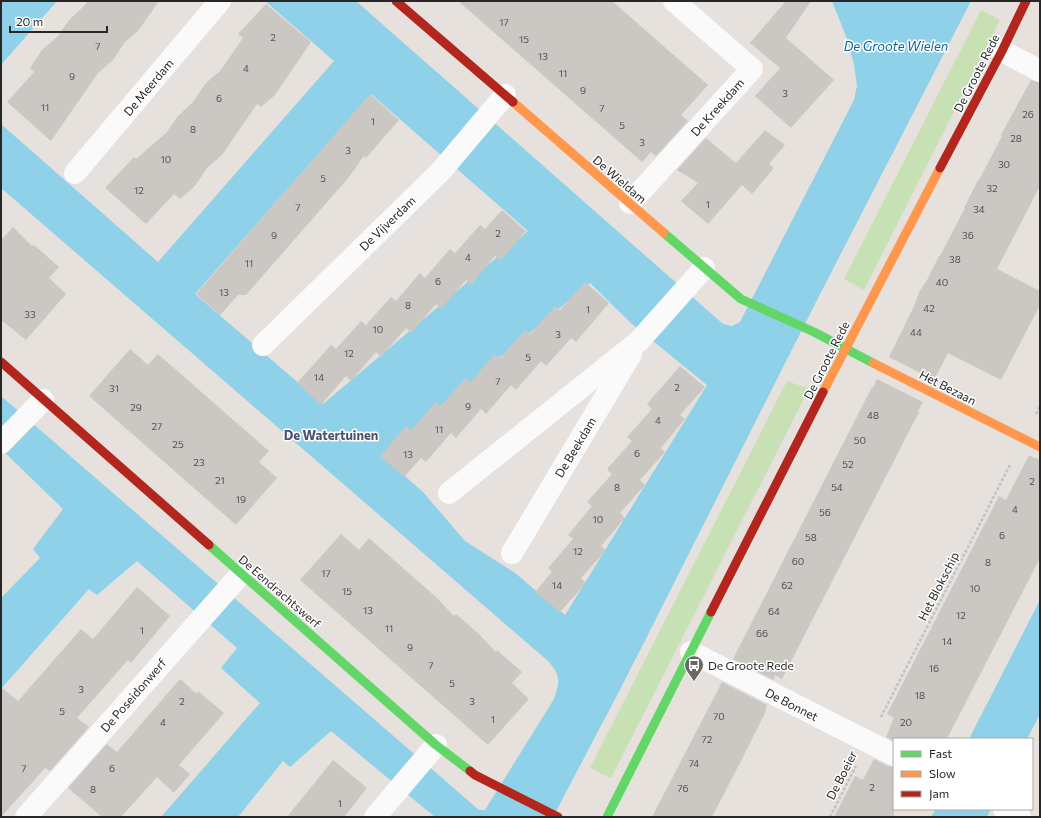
<svg xmlns="http://www.w3.org/2000/svg" width="1041" height="818" font-family="Commissioner,sans-serif">
<style>
.green{fill:#c7e1b4}
.water{fill:#8fd1e8;fill-rule:evenodd}
.building{fill:#cbc7c3}
.lines{fill:none;stroke-linecap:round;stroke-linejoin:round}
.path{stroke:#c2c2c1;stroke-width:2.5;stroke-dasharray:3 2;stroke-linecap:butt}
.street{stroke:#fbfafa;stroke-width:22}
.fast{stroke:#63d668;stroke-width:9}
.slow{stroke:#ff974d;stroke-width:9}
.jam{stroke:#b3261e;stroke-width:9}
.labels{text-anchor:middle;dominant-baseline:central;stroke-width:3;stroke-linejoin:round;paint-order:stroke}
.number-label{font-size:10px;fill:#525150}
.street-label{font-size:12px;fill:#272727;stroke:#fff}
.poi-label{font-size:12px;fill:#272727;stroke:#fff;text-anchor:start}
.water-label{font-size:13px;font-style:italic;fill:#0e6594;stroke:#fff}
.neighbourhood-label{font-size:13px;font-weight:bold;fill:#485076;stroke:#fff}
</style>
<rect width="100%" height="100%" fill="#e6e1dc"/>
<path class="green" d="M981,10L1000,20L864,290L844,279Z
M787,381L809,389L611,778L590,768Z"/>
<path class="water" d="M1,1H57L1,65Z
M265,1H356L723,324L732,326L740,322L854,100L857,86L854,65L847,39L832,1H971L815,304L625,680L553,817H435L331,731L290,767L283,761L238,817H161L260,703L221,668L237,648L137,561L97,595L89,589L1,689V598L40,558L33,549L63,509L1,449V396L479,810H485L554,699C560,681 561,676 548,661L1,188V124L158,262L334,61ZM371,94L528,231L323,404L195,294ZM590,283L632,324L707,385L565,615L515,573L465,541L423,492L381,455Z
M1040,600V714L1027,739H969Z
M936,809H942L945,810L946,809H991L987,817H931Z"/>
<path class="building" d="M88,1H159L138,31L125,42L113,60L98,73L51,141L7,102L34,72L30,68L42,50L57,37L69,20L84,6Z
M458,1H612L708,85L681,115L688,121L656,156L651,152L642,162Z
M786,1H811L786,38L834,80L791,128L755,96L780,68L750,43Z
M266,4L311,42L275,95L261,107L257,104L222,155L207,168L195,186L180,199L174,194L146,224L105,188L134,157L136,159L166,133L178,116L193,102L205,84L220,71L243,38L238,34Z
M1031,80L1040,83V186L997,269L1040,291V305L1001,380L948,353L934,380L889,357L915,304L919,292L927,280L939,256H940L965,208H964L978,180H979L1002,136L1001,135Z
M370,94L399,120L366,158L364,156L349,177L246,295H238L220,315L196,294Z
M765,130L785,145L769,164L774,168L752,194L742,185L708,224L681,201L698,183L677,170L706,138L736,163Z
M502,210L526,231L500,261L495,256L471,285L466,280L441,309L436,304L411,333L406,328L381,357L376,352L351,381L346,376L321,405L297,383L331,345L336,349L361,321L366,325L391,297L396,301L420,273L425,278L450,249L455,253L480,225L485,229Z
M13,227L32,246L34,245L59,267L49,278L66,294L26,340L1,320V240Z
M585,282L609,303L576,342L571,338L546,366L541,361L516,390L511,385L486,414L481,409L456,438L451,433L426,462L421,458L404,477L380,456L406,426L411,430L436,402L441,406L465,378L470,382L495,354L500,358L525,330L530,334L555,306L560,310Z
M130,349L148,365L158,354L269,451L259,462L277,478L236,525L89,396Z
M680,366L705,387L680,415L685,419L661,448L665,452L640,480L645,485L620,513L625,518L601,546L606,550L581,578L586,583L560,612L535,592L552,572L548,568L573,539L568,535L592,506L587,502L612,474L607,469L632,441L627,437L652,409L647,404Z
M877,379L923,402L918,411L919,412L782,679L775,675L774,680L733,659L872,387L873,388Z
M1029,455L1034,458L1040,459V558L947,739H894V741L886,737L894,718L887,714L999,496L1006,500Z
M341,534L359,550L369,538L437,598L454,616L456,614L479,634L496,652L497,650L522,672L512,683L529,699L488,745L300,580Z
M137,587L170,616L131,663L128,660L77,718L89,727L50,771L45,768L1,817V687L18,701L81,629L93,639Z
M180,679L197,694L198,691L224,713L179,765L190,774L174,793L157,777L121,817H102L68,788L107,744L117,752Z
M722,682L767,705L765,713L741,761L712,817H652Z
M874,759L888,766L894,767V817H834L855,776L863,780Z
M333,760L367,788L344,817H287Z"/>
<g class="lines">
<path class="path" d="M1036,414L1040,406
M881,717L1011,463
M830,817L856,766"/>
<path class="street" d="M1002,51L1040,71
M75,173L220,1
M630,203L752,69L674,1
M263,345L441,171L505,95
M1,443L43,400
M449,493L639,341L704,268
M512,553L631,354
M691,652L894,755
M1004,809L1020,817
M26,817L241,574
M375,817L436,745"/>
<path class="fast" d="M664,233L741,299L814,332L873,363
M209,545L436,745L470,771
M607,817L711,612"/>
<path class="slow" d="M513,102L664,233
M873,363L1040,447
M823,392L940,168"/>
<path class="jam" d="M396,1L513,102
M940,168L1002,51L1026,1
M1,362L209,545
M711,612L823,392
M470,771L475,775L558,817"/>
</g>
<defs>
<symbol id="bus-pin" viewBox="-11 -11 22 30"><path d="M0 17L-7.5 6A9.5 9.5 0 1 1 7.5 6Z" fill="#6a6866" stroke="#fff"/><path d="M-5-6H5V4H4V6H2V4H-2V6H-4V4H-5ZM-3.5-4V0h7V-4ZM-3.5 1.2v1.5H-2V1.2ZM2 1.2v1.5H3.5V1.2Z" fill="#fff"/></symbol>
</defs>
<g fill-rule="evenodd">
<use href="#bus-pin" x="683" y="654" width="22" height="30"/>
</g>
<g class="labels">
<g class="number-label">
<text x="504" y="22">17</text>
<text x="273" y="37">2</text>
<text x="524" y="39">15</text>
<text x="98" y="46">7</text>
<text x="543" y="56">13</text>
<text x="246" y="68">4</text>
<text x="563" y="73">11</text>
<text x="72" y="76">9</text>
<text x="583" y="90">9</text>
<text x="785" y="93">3</text>
<text x="219" y="98">6</text>
<text x="45" y="107">11</text>
<text x="602" y="108">7</text>
<text x="1028" y="114">26</text>
<text x="373" y="121">1</text>
<text x="622" y="125">5</text>
<text x="193" y="129">8</text>
<text x="1016" y="138">28</text>
<text x="642" y="142">3</text>
<text x="348" y="150">3</text>
<text x="166" y="159">10</text>
<text x="1004" y="164">30</text>
<text x="323" y="178">5</text>
<text x="992" y="188">32</text>
<text x="139" y="190">12</text>
<text x="708" y="204">1</text>
<text x="298" y="207">7</text>
<text x="979" y="209">34</text>
<text x="498" y="233">2</text>
<text x="274" y="235">9</text>
<text x="968" y="235">36</text>
<text x="468" y="257">4</text>
<text x="955" y="259">38</text>
<text x="249" y="263">11</text>
<text x="438" y="281">6</text>
<text x="942" y="282">40</text>
<text x="224" y="292">13</text>
<text x="408" y="305">8</text>
<text x="929" y="308">42</text>
<text x="588" y="309">1</text>
<text x="30" y="314">33</text>
<text x="378" y="329">10</text>
<text x="916" y="332">44</text>
<text x="558" y="334">3</text>
<text x="349" y="353">12</text>
<text x="528" y="357">5</text>
<text x="319" y="377">14</text>
<text x="498" y="381">7</text>
<text x="677" y="387">2</text>
<text x="114" y="388">31</text>
<text x="468" y="406">9</text>
<text x="136" y="407">29</text>
<text x="873" y="415">48</text>
<text x="658" y="420">4</text>
<text x="157" y="426">27</text>
<text x="439" y="429">11</text>
<text x="860" y="440">50</text>
<text x="178" y="444">25</text>
<text x="637" y="453">6</text>
<text x="408" y="454">13</text>
<text x="199" y="462">23</text>
<text x="848" y="464">52</text>
<text x="220" y="480">21</text>
<text x="1032" y="481">2</text>
<text x="617" y="487">8</text>
<text x="837" y="487">54</text>
<text x="241" y="499">19</text>
<text x="1015" y="509">4</text>
<text x="825" y="512">56</text>
<text x="598" y="519">10</text>
<text x="1002" y="535">6</text>
<text x="811" y="537">58</text>
<text x="578" y="551">12</text>
<text x="798" y="561">60</text>
<text x="988" y="562">8</text>
<text x="326" y="573">17</text>
<text x="557" y="585">14</text>
<text x="787" y="585">62</text>
<text x="975" y="588">10</text>
<text x="347" y="591">15</text>
<text x="368" y="610">13</text>
<text x="774" y="611">64</text>
<text x="961" y="615">12</text>
<text x="389" y="628">11</text>
<text x="142" y="630">1</text>
<text x="762" y="633">66</text>
<text x="947" y="641">14</text>
<text x="410" y="647">9</text>
<text x="431" y="665">7</text>
<text x="934" y="668">16</text>
<text x="452" y="683">5</text>
<text x="81" y="689">3</text>
<text x="920" y="695">18</text>
<text x="182" y="701">2</text>
<text x="472" y="701">3</text>
<text x="62" y="711">5</text>
<text x="719" y="716">70</text>
<text x="493" y="719">1</text>
<text x="163" y="722">4</text>
<text x="906" y="722">20</text>
<text x="707" y="739">72</text>
<text x="694" y="763">74</text>
<text x="24" y="768">7</text>
<text x="112" y="768">6</text>
<text x="872" y="787">2</text>
<text x="683" y="788">76</text>
<text x="93" y="789">8</text>
<text x="340" y="803">1</text>
</g>
<g class="street-label">
<text transform="translate(976 73) rotate(-63)">De Groote Rede</text>
<text transform="translate(148 87) rotate(-50)">De Meerdam</text>
<text transform="translate(717 107) rotate(-48)">De Kreekdam</text>
<text transform="translate(620 179) rotate(41)">De Wieldam</text>
<text transform="translate(387 223) rotate(-44)">De Vijverdam</text>
<text transform="translate(826 360) rotate(-63)">De Groote Rede</text>
<text transform="translate(948 387) rotate(27)">Het Bezaan</text>
<text transform="translate(575 447) rotate(-59)">De Beekdam</text>
<text transform="translate(938 586) rotate(-63)">Het Blokschip</text>
<text transform="translate(280 591) rotate(41)">De Eendrachtswerf</text>
<text transform="translate(133 695) rotate(-49)">De Poseidonwerf</text>
<text transform="translate(792 704) rotate(27)">De Bonnet</text>
<text transform="translate(841 775) rotate(-63)">De Boeier</text>
</g>
<g class="poi-label">
<text x="708" y="665">De Groote Rede</text>
</g>
<g class="water-label">
<text x="896" y="46">De Groote Wielen</text>
</g>
<g class="neighbourhood-label">
<text x="331" y="435">De Watertuinen</text>
</g>
</g>
<rect width="1041" height="818" fill="none" stroke="#272727" stroke-width="4"/>
<rect x="893" y="738" width="140" height="72" fill="#ffffff" stroke="#a9a9a9"/>
<rect x="901" y="751" width="20" height="6" fill="#63d668" stroke="#a9a9a9"/>
<text x="929" y="758" font-size="12" fill="#272727">Fast</text>
<rect x="901" y="771" width="20" height="6" fill="#ff974d" stroke="#a9a9a9"/>
<text x="929" y="778" font-size="12" fill="#272727">Slow</text>
<rect x="901" y="791" width="20" height="6" fill="#b3261e" stroke="#a9a9a9"/>
<text x="929" y="798" font-size="12" fill="#272727">Jam</text>
<path d="M10 26v6h97v-6" fill="none" stroke="#272727" stroke-width="2"/>
<text x="16" y="26" font-size="12" fill="#272727" stroke="#ffffff" stroke-width="3" paint-order="stroke">20 m</text>
</svg>
